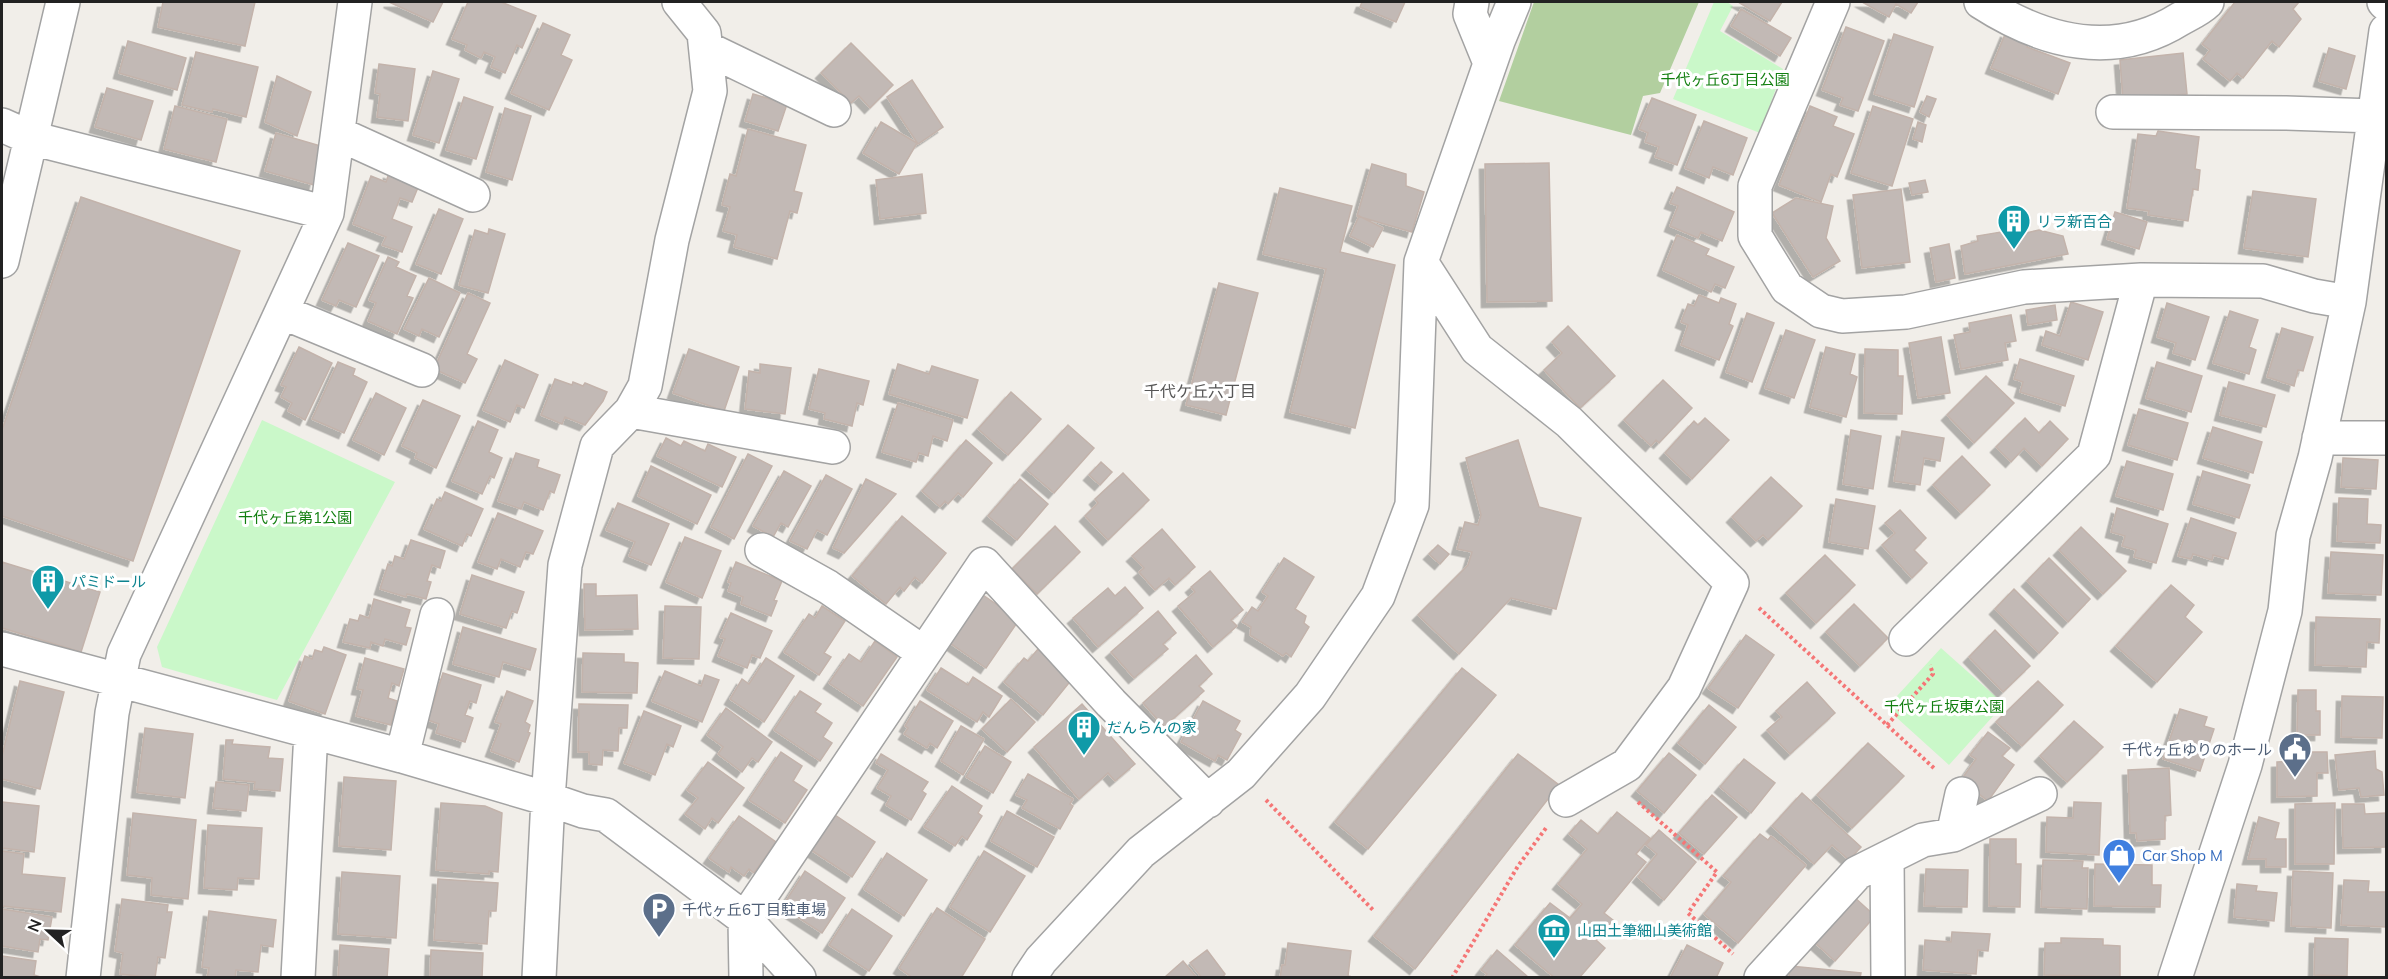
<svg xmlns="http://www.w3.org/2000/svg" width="2388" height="979" font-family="Mulish,'Noto Sans JP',sans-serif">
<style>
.forest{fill:#b2cf9f}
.park{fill:#caf8c9}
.building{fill:#c2b9b5;stroke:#c3b3ab;stroke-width:1.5;filter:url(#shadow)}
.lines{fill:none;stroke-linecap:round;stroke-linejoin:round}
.minor-casing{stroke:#a3a3a3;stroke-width:36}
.path{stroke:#f57676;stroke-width:4;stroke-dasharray:3 3;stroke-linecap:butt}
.minor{stroke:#fff;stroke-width:33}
.labels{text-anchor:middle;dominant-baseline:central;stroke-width:6;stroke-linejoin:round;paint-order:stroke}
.park-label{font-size:15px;fill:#127f10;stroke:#fff}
.culture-label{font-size:15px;fill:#0d838f;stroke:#fff;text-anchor:start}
.service-label{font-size:15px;fill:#4e5e75;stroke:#fff;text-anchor:end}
.shop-label{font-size:15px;fill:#366cbe;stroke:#fff;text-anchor:start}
.neighbourhood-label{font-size:16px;fill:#555;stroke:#fff}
</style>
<defs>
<filter id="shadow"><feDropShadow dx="-5.5" dy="5.5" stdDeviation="0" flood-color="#0004"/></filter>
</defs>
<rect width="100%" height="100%" fill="#f1eee9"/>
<path class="forest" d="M1534,2H1699L1660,93L1643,96L1631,135L1499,101Z"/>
<path class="park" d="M1714,2H1727L1733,6L1720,31L1783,69L1760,133L1673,99Z
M262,420L395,482L277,700L162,667L157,647Z
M1941,648L2004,704L1949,765L1886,708Z"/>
<path class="building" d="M163,2H255L245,46L158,27Z
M389,2H443L433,22Z
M468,2H501L536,16L522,48L517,45L505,73L491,67L495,57L484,52L481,58L465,50L467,45L452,39Z
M1362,2H1405L1396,22L1360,7Z
M1738,2H1782L1770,21Z
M1862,2H1918L1911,13L1896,4L1889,17Z
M2235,2H2299L2293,9L2301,19L2279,47L2272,41L2243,78L2237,73L2230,81L2203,59L2210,50L2202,44Z
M1741,9L1791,38L1780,56L1731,26Z
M543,23L570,35L561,55L572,60L549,110L511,93Z
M1846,27L1884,41L1858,111L1840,105L1843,98L1822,90Z
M2006,32L2029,41L2027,47L2070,63L2058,94L1991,68Z
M1894,34L1933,47L1914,107L1874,94Z
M128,41L186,58L177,90L119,73Z
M851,43L893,85L870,108L859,96L851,103L821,73Z
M2329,48L2355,56L2346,89L2319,81Z
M196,52L258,67L246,117L213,109L212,112L182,105Z
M2183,53L2187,94L2123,100L2120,60Z
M379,64L415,69L408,121L377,117L380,94L375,93Z
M433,71L459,79L439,143L413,135Z
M277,76L311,92L297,136L265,122Z
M912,80L943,127L918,144L887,97Z
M107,88L153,101L141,140L95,127Z
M753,94L787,104L778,131L745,121Z
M1927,96L1936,99L1929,117L1920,112Z
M464,97L493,107L476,159L446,150Z
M1652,98L1696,115L1677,165L1655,157L1659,147L1645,142L1648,133L1639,129Z
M175,106L227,119L216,162L164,149Z
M1810,106L1837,117L1833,126L1854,134L1837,177L1831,174L1821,202L1779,185Z
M1873,106L1913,119L1892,186L1851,173Z
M505,108L531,116L512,180L486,172Z
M1704,121L1747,138L1733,175L1713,167L1709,178L1685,168Z
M881,122L917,143L899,174L863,153Z
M1918,122L1926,125L1922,142L1913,139Z
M748,129L806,145L794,191L802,193L797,213L790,211L777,259L734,247L737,235L723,231L730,207L722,205L730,174L736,176Z
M2158,131L2199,137L2195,169L2200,170L2198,190L2193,189L2188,221L2148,215L2149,211L2127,208L2138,134L2156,136Z
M276,133L324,147L314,185L265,171Z
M1549,163L1552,301L1487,302L1485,164Z
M1372,164L1406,174V186L1424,192L1412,232L1357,216Z
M389,173L419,185L412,202L400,198L392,219L412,227L402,252L382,245L386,237L353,224L371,176L386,182Z
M922,174L926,213L880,219L876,180Z
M1925,180L1928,192L1912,195L1909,183Z
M1677,187L1734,212L1722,241L1701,232L1698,238L1670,226L1678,206L1670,203Z
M1280,188L1352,206L1340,252L1395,265L1355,428L1290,412L1326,269L1263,254Z
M1901,189L1910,262L1862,268L1853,195Z
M2253,191L2316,199L2308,257L2244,248Z
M81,197L240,251L133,561L2,516V430Z
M1796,198L1833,206L1826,238L1840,261L1813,277L1772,213Z
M439,209L463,219L441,274L416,264Z
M2115,212L2147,222L2139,249L2107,239Z
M1359,216L1383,228L1373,247L1350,236Z
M2025,228L2026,233L2039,230L2063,236L2068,254L1965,274L1961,246L1978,241L1977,236Z
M489,229L505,234L488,293L459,285L475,230L488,234Z
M1677,235L1709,249L1706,255L1734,267L1725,288L1715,284L1711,292L1663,270Z
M348,243L379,256L356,307L339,300L336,306L322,300Z
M1949,244L1955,278L1936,282L1930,248Z
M388,257L399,262L396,267L416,276L407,296L413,298L397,334L368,321L376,303L369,300Z
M429,278L460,293L439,337L422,329L419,336L404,329Z
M1219,283L1258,293L1226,415L1186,405Z
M468,293L490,303L467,354L477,359L465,383L434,369Z
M1699,295L1719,303L1721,298L1736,304L1729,324L1733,326L1719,360L1681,345L1688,325L1681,322L1688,304L1694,306Z
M2071,302L2103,312L2088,360L2042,345L2046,331L2060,336Z
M2167,303L2209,317L2195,360L2173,353L2176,343L2157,337Z
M2055,305L2057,320L2028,325L2026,310Z
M2230,311L2258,320L2249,347L2256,350L2249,374L2213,363Z
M1747,313L1774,323L1752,382L1726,372Z
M2011,315L2016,341L2005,343L2008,360L1961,369L1954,335L1970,332L1969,323Z
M1568,326L1615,376L1580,408L1544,370L1562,353L1552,342Z
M2282,328L2313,337L2303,371L2298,370L2294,386L2267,377Z
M1786,330L1815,340L1794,398L1765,388Z
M1941,337L1950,393L1918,398L1909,343Z
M299,347L332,363L305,420L288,411L292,403L281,397L286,387L281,385Z
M1826,347L1855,354L1850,374L1857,377L1846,417L1810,407Z
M689,349L739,367L724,411L673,393Z
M1865,349L1898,350V376H1903L1902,414L1864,413Z
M2020,359L2074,376L2065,406L2020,392L2023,382L2014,379Z
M505,360L538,375L524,408L517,405L510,422L483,410Z
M338,362L355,369L353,375L367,382L344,433L312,419Z
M2157,362L2202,376L2191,412L2146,398Z
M760,364L791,368L785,414L745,409L749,371L760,373Z
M898,364L929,374L932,366L978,380L967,418L889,394Z
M819,369L869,381L863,405L857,403L852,426L824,419L825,413L809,409Z
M1986,376L2014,403L1974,443L1947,415Z
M555,379L572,385L573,382L583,386L585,383L607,392L603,401L585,425L565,417L562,424L541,415Z
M1663,380L1692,408L1659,443L1656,440L1651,446L1624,420Z
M2229,382L2275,395L2266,427L2220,415Z
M1011,392L1041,419L1008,455L978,429Z
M376,393L406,408L384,455L353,440Z
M423,400L460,416L436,468L415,458L417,453L402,446Z
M898,403L953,420L947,441L933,436L928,456L919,453L916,462L882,452Z
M2139,409L2188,423L2177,460L2128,445Z
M1705,418L1729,440L1692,479L1665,453L1694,421L1698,425Z
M2025,418L2039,433L2050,421L2068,439L2042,466L2024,448L2011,462L1996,447Z
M478,421L498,430L489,452L502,458L494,478L490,476L482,494L452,481Z
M1068,425L1094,448L1054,493L1027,470Z
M2213,427L2262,442L2253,473L2203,458Z
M1851,430L1881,436L1873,489L1843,484Z
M1902,431L1944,438L1940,461L1924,458L1920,485L1894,481Z
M666,438L681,446L684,441L705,451L708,444L736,457L722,487L657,456Z
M966,440L992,463L963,497L958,493L948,504L945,501L940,507L922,491Z
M1518,440L1539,507L1581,518L1556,609L1511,598L1459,654L1418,615L1468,565L1472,552L1457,549L1465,522L1478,525L1481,515L1466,458Z
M516,453L539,460L537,467L560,475L554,493L550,491L543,510L524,502L521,509L498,501Z
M748,454L772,466L734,539L711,527Z
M1962,456L1990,485L1961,513L1933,485Z
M2343,458L2378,460L2376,489L2341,487Z
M2127,461L2173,474L2163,510L2116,496Z
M1101,462L1112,472L1100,485L1089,475Z
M651,466L711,495L697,524L638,496Z
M784,471L811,486L788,527L781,523L773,537L753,526Z
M2203,471L2250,485L2239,518L2193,504Z
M1123,473L1149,500L1108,540L1085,516L1098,503L1095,499Z
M826,475L852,489L827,535L817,530L807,549L790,541Z
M1771,477L1802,506L1768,540L1763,535L1756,541L1732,517Z
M866,479L896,494L844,553L833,548Z
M1020,479L1048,504L1017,540L988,516Z
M445,492L483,509L471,536L467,534L462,546L424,529L437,499L441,501Z
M2339,498L2368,499L2367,524L2381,525L2380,543L2337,541Z
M1836,499L1875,506L1868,549L1829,542Z
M618,503L669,524L651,565L629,556L635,542L606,530Z
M2117,508L2168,524L2156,563L2134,557L2136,550L2122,546L2125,536L2111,532Z
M1900,510L1926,538L1914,550L1927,563L1912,578L1882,545L1895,533L1885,523Z
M498,513L543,531L533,554L526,552L520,567L501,559L497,569L478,562Z
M902,516L946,553L922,583L915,577L904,591L900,587L886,604L852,576Z
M2191,518L2236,533L2228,559L2213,555L2212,560L2193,554L2191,559L2178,556Z
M1055,526L1080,552L1037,594L1012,569Z
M2081,527L2126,571L2103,594L2059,550Z
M1162,529L1195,567L1175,585L1169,578L1155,590L1139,572L1144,568L1132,556Z
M685,537L721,551L702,598L666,582Z
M411,540L445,551L440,568L432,565L427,581L431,582L426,599L407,594L406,597L380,589L388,564L392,566L395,556L404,559Z
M1438,545L1449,554L1440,564L1429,554Z
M2331,552L2383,555L2381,595L2328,593Z
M1825,555L1855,585L1816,623L1786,593Z
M1284,558L1314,577L1295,609L1306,616L1304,623L1309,627L1291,657L1286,653L1283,656L1250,635L1251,627L1242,622L1252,607L1258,611L1268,596L1262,592Z
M2049,558L2090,599L2068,622L2027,581Z
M2,562L100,592L81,652L2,628Z
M736,562L782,581L774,600L777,601L771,616L741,604L743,597L728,591L731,583L728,582Z
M1210,571L1243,610L1231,620L1237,626L1213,647L1178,606L1195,592L1191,587Z
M472,575L524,592L517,613L512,611L506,628L460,614Z
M584,584H596V596L637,595L638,629L585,630Z
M2171,585L2194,605L2185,617L2202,632L2157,682L2116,646Z
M1125,587L1143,608L1098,647L1073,618L1108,588L1115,596Z
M2014,589L2058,633L2039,653L1995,609Z
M980,593L1019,620L986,668L947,641Z
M374,599L410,610L405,627L411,628L406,645L385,639L383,646L371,642L370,648L343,642L350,619L358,621L360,615L369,618Z
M1854,604L1888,638L1860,666L1826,632Z
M665,606L701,607L699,659L663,658Z
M822,606L845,621L824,653L831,657L819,675L784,652L809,614L815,618Z
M1158,611L1176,633L1163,644L1168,649L1134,678L1111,652Z
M731,613L772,631L760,658L752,655L747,668L718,656L725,639L720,637Z
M2316,617L2380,619L2379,643L2367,642L2366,667L2315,665Z
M463,627L536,649L530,670L503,662L499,677L453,664Z
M1995,630L2030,666L2003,692L1969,657Z
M1746,635L1774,655L1738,708L1708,688Z
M875,641L897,657L863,706L829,683L849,654L861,662Z
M324,647L346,655L325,714L289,701L305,656L312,659L315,650L322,652Z
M1038,649L1072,679L1043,715L1004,682L1024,658L1028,661Z
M583,653L624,654V662L638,663L637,693L582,692Z
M1196,655L1212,674L1199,686L1204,691L1164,727L1143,703Z
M365,658L404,669L399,686L392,683L388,698L397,701L391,725L356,716L363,690L357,689Z
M766,658L794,676L764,722L730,699L742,679L749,684Z
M941,668L968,685L973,677L1002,696L989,717L983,712L977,722L927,690Z
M1462,668L1496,695L1368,849L1335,822Z
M665,671L701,686L705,675L719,680L702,722L652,701Z
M443,673L481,685L476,703L470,701L465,715L473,718L465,742L436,733L439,724L428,720Z
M20,681L64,692L40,789L2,779V756Z
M2038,681L2063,705L2022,746L1996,722Z
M1807,682L1835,713L1790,754L1767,730L1782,717L1776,711Z
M2298,690H2316V711H2320V735H2297Z
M507,691L533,701L525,722L530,725L528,732L530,733L519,762L491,751L501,724L495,722Z
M800,691L821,704L815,712L832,723L823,737L832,743L820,761L774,730Z
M2342,696L2383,697L2382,738L2341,737Z
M1011,699L1035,722L1007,752L982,729Z
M920,701L953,721L937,748L930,743L927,748L904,734L908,728L905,726Z
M1203,701L1240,721L1235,730L1241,734L1227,760L1218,755L1215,761L1181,742Z
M579,704L628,705L627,728H619L618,751L603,750L602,765L589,764V752H578Z
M1082,704L1135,764L1115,781L1108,773L1079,799L1034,747Z
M1709,705L1736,727L1705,764L1678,743Z
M726,708L772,742L758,762L752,758L742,772L718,754L723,747L707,735Z
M2180,709L2207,717L2204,726L2214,729L2200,771L2163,759Z
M644,711L681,726L673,747L667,744L655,775L624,763Z
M2074,721L2103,747L2067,782L2040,756Z
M961,726L984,739L963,775L941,761Z
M145,728L193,734L185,798L137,792Z
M1988,732L2010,748L2002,756L2014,765L1988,801L1961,780L1976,759L1970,755Z
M226,740H233L232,744L270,747L268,758L283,759L280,791L254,789L255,782L223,779Z
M1868,743L1904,776L1852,828L1817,795Z
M985,746L1011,762L993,793L966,777Z
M2375,751L2376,769L2382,772L2384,795L2361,797L2359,788L2339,790L2335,755Z
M781,752L802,766L793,781L807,790L785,823L749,800Z
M2298,752H2327L2328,773H2317V796L2277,797V762L2299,761Z
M1669,753L1696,775L1664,813L1637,791Z
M881,754L928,782L922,791L926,794L911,820L886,805L891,796L877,788L888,770L876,763Z
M1518,754L1559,785L1415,969L1374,936Z
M1744,759L1775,783L1751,813L1720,787Z
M708,762L744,788L718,823L712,818L705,829L685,814L698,798L687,790Z
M2169,768L2171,815L2165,816V839L2137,841L2136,833H2130L2128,770Z
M1028,774L1073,799L1070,804L1073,806L1060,829L1022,808L1027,800L1016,795Z
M344,777L396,781L391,850L339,846Z
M216,782L249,785L246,811L213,808Z
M952,786L982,806L978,813L982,816L967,840L962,836L955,846L924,827Z
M1802,793L1861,847L1849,860L1832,845L1814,864L1772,826Z
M1712,795L1737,817L1704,854L1679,833Z
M2,802L39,806L34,852L2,848Z
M2074,802L2101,803L2099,855L2046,852L2047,817L2073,818Z
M441,803L485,806L502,813L498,872L489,871V874L436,870Z
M2335,803L2334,864H2295V804Z
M2342,804H2364L2365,814L2386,813V847L2343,848Z
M1007,811L1054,837L1037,867L991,841Z
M1617,812L1650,838L1636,854L1646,862L1604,913L1613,920L1596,940L1605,948L1579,978H1555L1515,945L1550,903L1570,918L1582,904L1558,884L1587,849L1569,834L1581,820L1598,834Z
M133,813L196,820L188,899L151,895L152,878L127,875Z
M835,815L875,842L852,877L811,850Z
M739,816L776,842L754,873L749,869L744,876L731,867L729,872L709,858Z
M2259,817L2279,823L2275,839H2286V867H2266V859H2248Z
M208,825L262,828L259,879L238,878L237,890L204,888Z
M1659,830L1696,862L1664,900L1638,877L1657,854L1646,845Z
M1760,834L1768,840L1771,836L1806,865L1738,943L1704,914L1731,882L1723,876Z
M1990,839H2016V864H2021L2020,907L1989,906Z
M2,851L24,854L22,874L65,878L61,912L2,906Z
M984,851L1025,876L990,932L950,907Z
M887,853L927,880L904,916L864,889Z
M2043,860L2083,861L2082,868H2088L2087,909L2041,907Z
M2095,864L2152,865V885H2161L2160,907L2094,906Z
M1926,869L1968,870L1967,907L1924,906Z
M805,871L845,898L822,933L782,907Z
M2293,871L2333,873L2331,928L2291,926Z
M342,872L400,876L396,938L338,934Z
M438,879L498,883L496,911H489L487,944L434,940Z
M2344,880L2369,881L2368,892H2386V927L2341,925Z
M2237,884L2257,886L2256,891L2277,893L2274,921L2234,917Z
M1853,896L1875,916L1835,961L1813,941Z
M122,899L168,905L167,912H172L165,958L158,957L155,978L120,974L123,953L115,951Z
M937,908L985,939L961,978H913L899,968Z
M2,909L52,917L48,940L40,939L38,952L2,946Z
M852,909L892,936L869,971L829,945Z
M209,911L276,920L273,947L261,945L258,972L236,970L235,978H207L209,968L202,967Z
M1952,932L1990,934L1988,951L1978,950L1976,974L1923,970L1925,940L1951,942Z
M2061,938L2103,939V945L2120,946V977L2044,975L2045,943H2061Z
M2315,938L2348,939L2347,976L2314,975Z
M1288,943L1351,951L1348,976L1357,978H1280L1282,965H1285Z
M340,945L389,949L387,978H338Z
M1687,945L1723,963L1716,978H1670Z
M431,950L483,953L482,978H430Z
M1207,950L1225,974L1222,978H1202L1190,963Z
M1497,950L1528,977L1527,978H1484L1487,974L1481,970Z
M2,956L36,961L34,975L44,978H2Z
M1183,961L1197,978H1164Z
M1790,966L1861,973L1860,978H1789Z"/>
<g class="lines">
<defs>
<path id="minor" d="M1472,2L1470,14L1490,63
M1833,2L1755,186V236L1787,288L1821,311L1842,316L1906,312L2024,287L2141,280L2263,281L2314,296L2349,302
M1981,2C2043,42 2113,61 2180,19C2189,14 2200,9 2207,2
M2384,2L2386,4
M706,48L834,110
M2113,112L2286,113L2374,116
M2,125L31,138L327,213
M339,134L473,195
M2,261L63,2
M1421,262L1477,349L1569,422L1732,583L1684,688L1627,765L1566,800
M282,312L422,370
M631,411L833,447
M2319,438H2386
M762,550L828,587L924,653
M1906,639L2094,455L2141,280
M2,649L402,756L548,799L583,811L606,815L745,919L799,978
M402,756L437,615
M1953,835L2040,794
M83,978L112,713L124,654L327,213L355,2
M298,978L311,732
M539,978L548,799L565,565L597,446L631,411L645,386L672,240L710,91L704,33L679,2
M746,978L745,919L984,564L1111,703L1208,801
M1029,978L1041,960L1141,852L1241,774L1310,696L1378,596L1412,505L1421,262L1498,41L1514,2
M1761,978L1857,873L1887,858
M1888,978L1887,858L1923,840L1953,835L1962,794
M2175,978L2245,765L2285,611L2293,536L2315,458L2349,302L2386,31"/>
</defs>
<use href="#minor" class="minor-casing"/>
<path class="path" d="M1759,608L1935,769
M1887,725L1933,674L1930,665
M1266,800L1374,911
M1638,802L1717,872L1688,913L1733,954
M1452,978L1518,866L1546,828"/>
<use href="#minor" class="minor"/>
</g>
<defs>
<symbol id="building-pin" viewBox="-11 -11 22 30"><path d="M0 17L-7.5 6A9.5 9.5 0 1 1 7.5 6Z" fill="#0f9aa8" stroke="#fff"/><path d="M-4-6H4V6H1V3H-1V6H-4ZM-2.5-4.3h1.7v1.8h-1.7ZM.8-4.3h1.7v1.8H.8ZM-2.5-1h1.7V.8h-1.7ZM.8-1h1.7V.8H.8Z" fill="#fff"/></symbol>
<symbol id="civic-pin" viewBox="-11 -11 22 30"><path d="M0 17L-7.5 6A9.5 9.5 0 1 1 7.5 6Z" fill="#5c6f8a" stroke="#fff"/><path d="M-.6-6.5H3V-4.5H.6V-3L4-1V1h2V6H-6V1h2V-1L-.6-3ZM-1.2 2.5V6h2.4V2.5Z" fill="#fff"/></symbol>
<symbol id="shop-pin" viewBox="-11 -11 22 30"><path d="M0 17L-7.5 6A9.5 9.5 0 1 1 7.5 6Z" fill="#3f7fe0" stroke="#fff"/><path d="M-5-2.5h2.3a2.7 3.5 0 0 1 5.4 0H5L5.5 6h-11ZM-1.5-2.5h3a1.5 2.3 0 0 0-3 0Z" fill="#fff"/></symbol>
<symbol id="parking-pin" viewBox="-11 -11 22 30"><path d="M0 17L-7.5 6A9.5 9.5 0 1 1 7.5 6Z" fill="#5c6f8a" stroke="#fff"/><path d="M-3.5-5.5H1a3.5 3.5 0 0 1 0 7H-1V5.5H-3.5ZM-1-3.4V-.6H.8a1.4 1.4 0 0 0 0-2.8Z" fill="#fff"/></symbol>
<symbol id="museum-pin" viewBox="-11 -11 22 30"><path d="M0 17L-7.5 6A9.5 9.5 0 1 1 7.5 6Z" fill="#0f9aa8" stroke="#fff"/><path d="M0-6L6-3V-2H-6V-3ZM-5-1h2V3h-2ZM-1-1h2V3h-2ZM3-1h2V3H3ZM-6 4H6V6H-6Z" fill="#fff"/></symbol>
</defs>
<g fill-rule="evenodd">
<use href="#building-pin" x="1995" y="202" width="38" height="52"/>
<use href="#building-pin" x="29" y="562" width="38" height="52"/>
<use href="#building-pin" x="1065" y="708" width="38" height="52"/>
<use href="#civic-pin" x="2276" y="730" width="38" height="52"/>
<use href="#shop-pin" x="2100" y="836" width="38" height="52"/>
<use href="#parking-pin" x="640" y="890" width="38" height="52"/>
<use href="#museum-pin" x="1535" y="911" width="38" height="52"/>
</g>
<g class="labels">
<g class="park-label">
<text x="1725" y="79">千代ヶ丘6丁目公園</text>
<text x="295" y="517">千代ヶ丘第1公園</text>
<text x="1944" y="706">千代ヶ丘坂東公園</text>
</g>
<g class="culture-label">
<text x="2037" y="221">リラ新百合</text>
<text x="71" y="581">パミドール</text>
<text x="1107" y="727">だんらんの家</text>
<text x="1577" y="930">山田土筆細山美術館</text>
</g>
<g class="service-label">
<text x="2272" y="749">千代ヶ丘ゆりのホール</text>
<text x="682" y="909" text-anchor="start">千代ヶ丘6丁目駐車場</text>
</g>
<g class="shop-label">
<text x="2142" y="855">Car Shop M</text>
</g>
<g class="neighbourhood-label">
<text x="1200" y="391">千代ケ丘六丁目</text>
</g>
</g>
<rect width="2388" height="979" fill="none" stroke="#222222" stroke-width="6"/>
<g transform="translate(48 931) rotate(292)" stroke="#ffffff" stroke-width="4.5" paint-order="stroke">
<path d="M0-4.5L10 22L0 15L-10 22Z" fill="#222222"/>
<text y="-9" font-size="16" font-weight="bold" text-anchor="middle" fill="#222222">N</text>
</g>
</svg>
